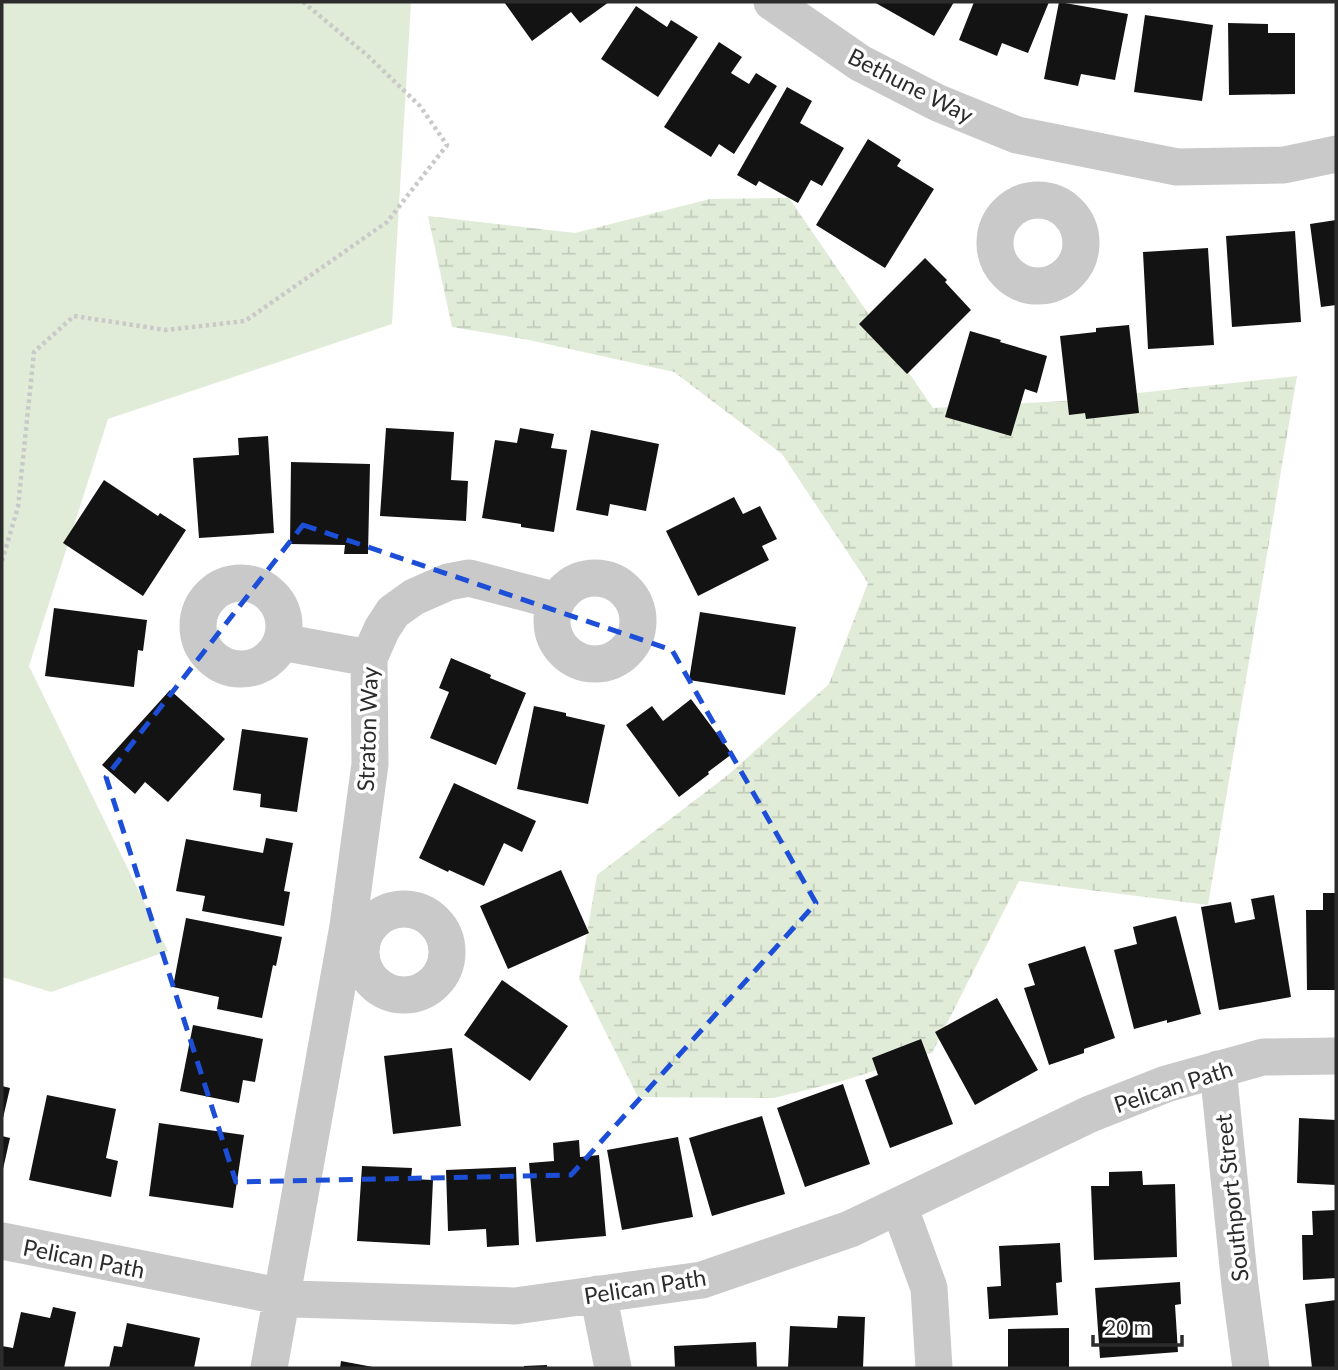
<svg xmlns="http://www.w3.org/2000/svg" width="1338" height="1370" font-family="Lato,sans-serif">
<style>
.green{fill:#e1ecd8}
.wetland{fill:url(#wetland-marsh)}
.building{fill:#131313}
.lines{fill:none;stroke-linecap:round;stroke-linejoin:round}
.path{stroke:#c9c9c9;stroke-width:4.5;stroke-dasharray:3.5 3.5;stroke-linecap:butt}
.minor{stroke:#c9c9c9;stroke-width:37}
.marked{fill:none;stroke:#1d4ed8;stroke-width:5;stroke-dasharray:14 9;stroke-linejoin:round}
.labels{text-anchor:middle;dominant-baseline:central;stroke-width:7;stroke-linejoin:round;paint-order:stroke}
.street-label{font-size:23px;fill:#2c2c2c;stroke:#fff}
</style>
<defs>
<pattern id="wetland-marsh" width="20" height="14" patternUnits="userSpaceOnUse" patternTransform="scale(1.75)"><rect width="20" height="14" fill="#e1ecd8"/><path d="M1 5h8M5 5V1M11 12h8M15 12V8" fill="none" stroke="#c1cbba"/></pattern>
</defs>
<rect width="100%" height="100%" fill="#fff"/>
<path class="green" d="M2,2H411L392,324L108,419L29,666L168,951L51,992L2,977Z"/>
<path class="wetland" d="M789,198L933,408L1063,401L1297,376L1208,905L1019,881L932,1053L842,1081L774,1098L638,1097L579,979L597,875L728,775L829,684L868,583L782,454L674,372L529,340L452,327L428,216L575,233L710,199Z"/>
<path class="building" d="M504,2H609L580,23L571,12L532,41Z
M874,2H954L934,36Z
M974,2H1049L1028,53L1002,43L997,56L959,40Z
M1059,2L1128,14L1115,80L1081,74L1078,86L1044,79Z
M636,6L667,27L671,20L698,37L658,97L601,59Z
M1145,15L1213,25L1202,101L1134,92Z
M1228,23L1268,24V33H1295V94L1229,95Z
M719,42L742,57L731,73L749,84L756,73L777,86L734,154L719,144L711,157L664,127Z
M787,87L812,101L800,123L844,148L822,186L811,180L798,203L759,181L756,186L737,175Z
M868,139L901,160L897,166L934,189L885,268L816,225Z
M1336,220V305L1321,307L1310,224Z
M1295,231L1301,322L1232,327L1226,236Z
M1208,248L1214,345L1148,349L1143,252Z
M925,258L947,280L945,282L971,310L907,374L859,324Z
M1129,325L1139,413L1086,419L1085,413L1069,415L1060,336L1096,332V328Z
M970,331L1001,340L1000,342L1047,356L1037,393L1025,389L1011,436L945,417Z
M386,428L454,432L451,480L468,481L466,521L380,516Z
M520,428L554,434L551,448L567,450L554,532L521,527V524L482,518L495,440L517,443Z
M591,430L659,444L646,511L610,504L608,516L576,510Z
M268,436L274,533L199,538L193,458L239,455L238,438Z
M291,462L370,464L368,554H344L345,545L290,544Z
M104,480L158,516L160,513L186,530L143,596L63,543Z
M734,497L743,514L760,506L777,539L762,546L769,560L698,596L666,531Z
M54,608L147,620L143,651L138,650L134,687L45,676Z
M700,612L796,627L785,695L689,680Z
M451,658L491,675L490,678L526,693L496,765L430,738L449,692L439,688Z
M170,690L225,739L168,802L145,782L135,794L102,765Z
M691,699L732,754L708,772L709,774L679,797L626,725L652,706L663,721Z
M534,706L566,713V716L605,725L588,804L517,789Z
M242,729L308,738L297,812L260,807L261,794L233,790Z
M454,783L536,821L522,852L504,843L484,886L449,870L448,872L419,858Z
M266,838L293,843L284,891L290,892L284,926L202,911L205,896L176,891L186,839L263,853Z
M561,870L589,933L508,969L480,906Z
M1323,893H1336V990H1307L1306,910H1323Z
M1274,895L1291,997L1219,1010L1201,907L1231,902L1235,923L1255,919L1251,899Z
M1176,916L1201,1014L1167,1023V1020L1134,1029L1114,950L1137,944L1133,927Z
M186,918L282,937L276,966L273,965L262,1018L217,1009L219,997L173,987Z
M1085,946L1115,1038L1084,1049V1053L1049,1065L1024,988L1035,985L1028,964Z
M502,980L568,1026L530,1081L464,1035Z
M997,998L1038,1070L975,1105L935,1032Z
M193,1025L263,1039L255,1082L243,1080L239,1103L180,1091Z
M921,1039L953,1124L890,1148L865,1080L878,1075L872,1058Z
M452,1048L461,1126L393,1134L384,1056Z
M843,1084L870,1164L805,1187L777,1108Z
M2,1086L10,1088L3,1118H2Z
M47,1095L116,1109L106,1158L118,1161L111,1197L29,1180Z
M762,1116L785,1194L712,1216L689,1138Z
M1299,1118L1336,1120V1185L1297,1183Z
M159,1123L244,1135L233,1208L149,1196Z
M2,1136L10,1138L3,1169H2Z
M678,1137L693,1217L622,1230L607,1150Z
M579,1140L580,1157L599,1155L606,1236L536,1242L529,1163L554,1161L553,1143Z
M362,1166L412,1168L411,1179L433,1180L430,1245L357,1241Z
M516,1167L519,1245L487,1247L486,1229L448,1231L446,1170Z
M1142,1171L1143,1185L1175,1184L1177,1257L1094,1260L1091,1186H1109V1172Z
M1336,1210V1278L1303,1280L1302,1235H1313L1312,1211Z
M1060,1243L1062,1282L1056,1283L1058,1315L989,1319L987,1287L1001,1286L999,1246Z
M1180,1282L1181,1304L1175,1305L1178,1352L1100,1358L1095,1288Z
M1336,1300V1368H1312L1305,1304Z
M53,1307L76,1312L64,1368H2V1346L13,1348L21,1312L50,1318Z
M838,1316L865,1317L863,1368H788L790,1326L837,1328Z
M127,1323L200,1338L194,1368H109L114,1346L122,1347Z
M1069,1328V1368H1008V1329Z
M756,1342L757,1368H675L674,1346Z
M341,1361L373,1367V1368H340Z
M547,1365V1368H524V1366Z"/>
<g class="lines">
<path class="path" d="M2,561L18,507L34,352L74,316L166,330L245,321L387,222L447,145L420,106L368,56L303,2"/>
<path class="minor" d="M772,2L860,63L938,103L1017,135L1177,167L1284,165L1336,154
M995 243a43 43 0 1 1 86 0a43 43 0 1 1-86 0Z
M552 621a43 43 0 1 1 86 0a43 43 0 1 1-86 0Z
M198 626a43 43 0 1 1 86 0a43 43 0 1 1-86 0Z
M281,642L369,658
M361 952a43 43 0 1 1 86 0a43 43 0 1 1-86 0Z
M1218,1069L1240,1286L1251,1368
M899,1206L929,1288L934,1368
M2,1241L294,1299L515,1306L702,1280L850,1229L1090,1114L1166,1084L1263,1057L1336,1056
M598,1294L613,1368
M269,1368L348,926L370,764L369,658L382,629L393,612L414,597L448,582L469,578L557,601"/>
</g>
<path class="marked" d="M303,525L672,650L816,903L571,1175L236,1182L106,777Z"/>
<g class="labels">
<g class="street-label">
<text transform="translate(911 85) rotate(27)">Bethune Way</text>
<text transform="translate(367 729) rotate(-88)">Straton Way</text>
<text transform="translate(1173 1086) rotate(-18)">Pelican Path</text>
<text transform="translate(1231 1198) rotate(-96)">Southport Street</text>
<text transform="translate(84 1258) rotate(11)">Pelican Path</text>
<text transform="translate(645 1286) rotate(-9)">Pelican Path</text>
</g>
</g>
<rect width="1338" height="1370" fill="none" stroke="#2c2c2c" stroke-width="7"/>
<path d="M1093 1335v10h89v-10" fill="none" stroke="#2c2c2c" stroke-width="3.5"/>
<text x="1104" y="1335" font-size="21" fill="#2c2c2c" stroke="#ffffff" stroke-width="5" paint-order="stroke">20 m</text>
</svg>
